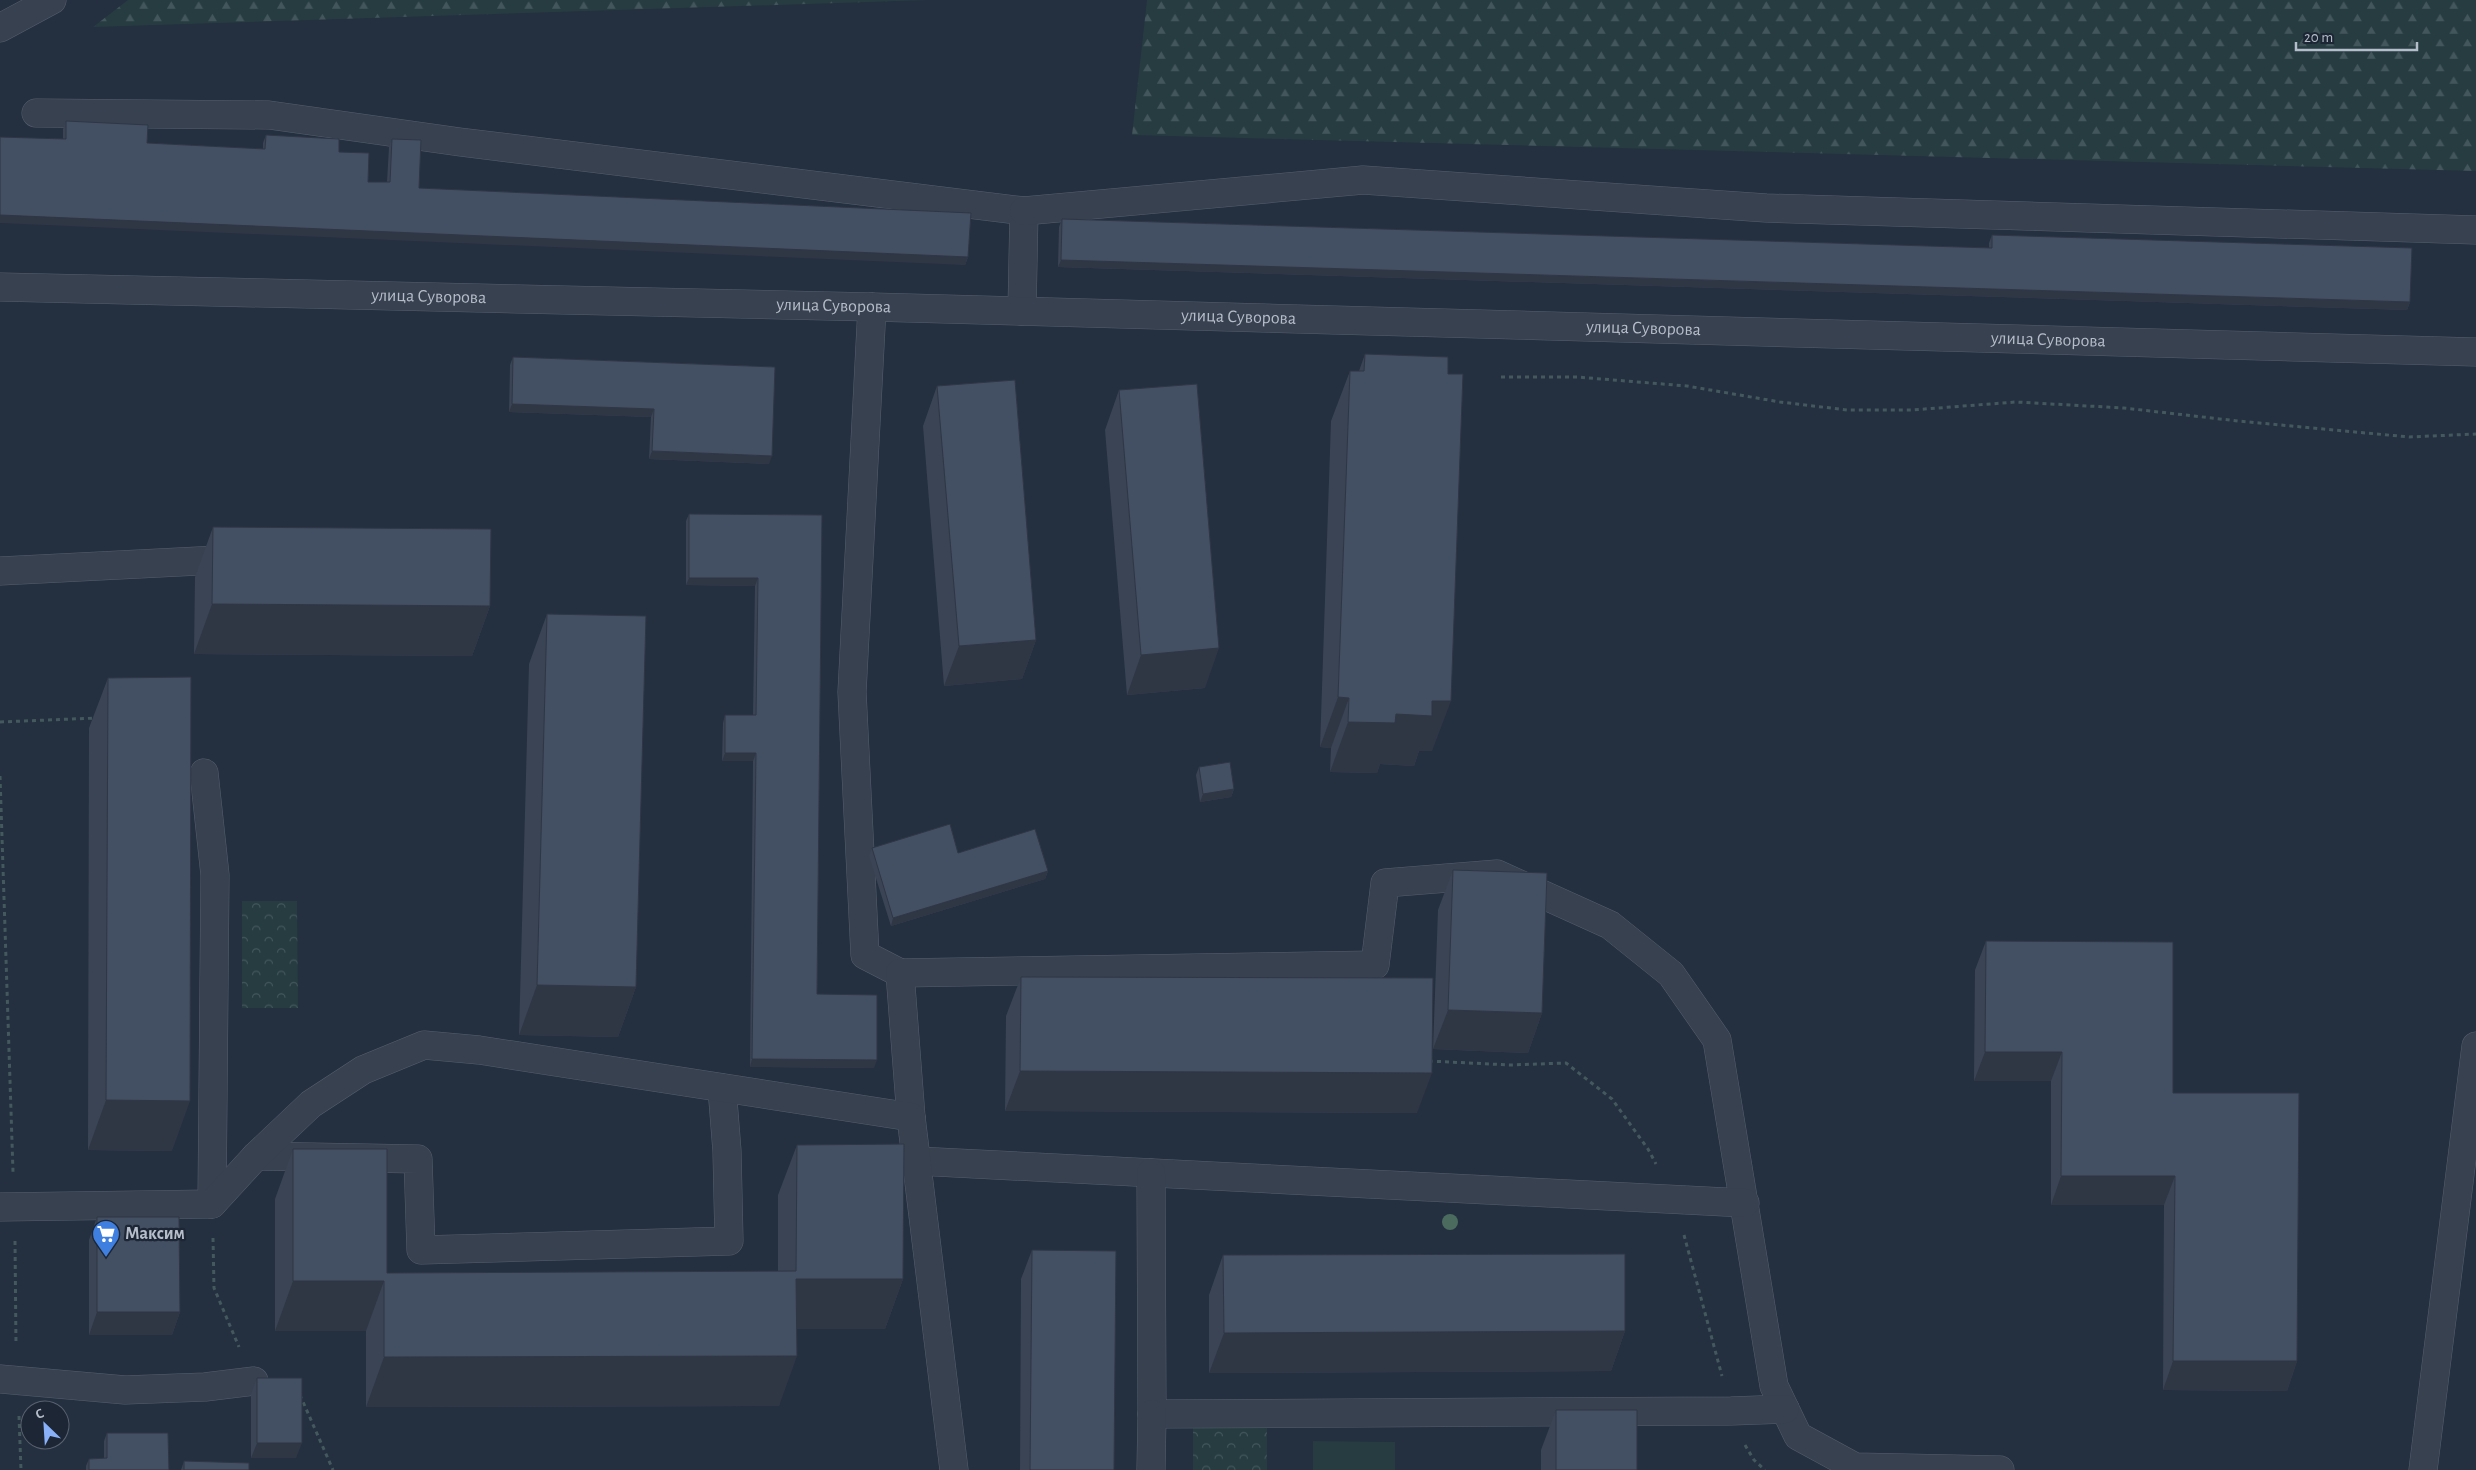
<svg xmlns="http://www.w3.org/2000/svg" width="2476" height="1470" font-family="'Alegreya Sans',sans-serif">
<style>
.green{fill:#263c41}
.forest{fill:url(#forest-firs)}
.park{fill:url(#park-crowns)}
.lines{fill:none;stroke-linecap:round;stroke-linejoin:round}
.minor-casing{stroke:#565f6d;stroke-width:29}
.path{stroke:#44595d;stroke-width:3;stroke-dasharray:4 4;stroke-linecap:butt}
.minor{stroke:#38414f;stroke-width:28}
.tree{fill:#4b6b5f}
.wall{fill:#3a4454}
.shaded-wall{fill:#2f3745}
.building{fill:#434f62;stroke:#2f3745}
.labels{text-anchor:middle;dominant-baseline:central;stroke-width:4.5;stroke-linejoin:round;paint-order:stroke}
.street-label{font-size:18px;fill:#b5bcca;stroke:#1d2634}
.poi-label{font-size:18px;font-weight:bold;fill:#b5bcca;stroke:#1d2634;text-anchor:start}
</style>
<defs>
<pattern id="forest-firs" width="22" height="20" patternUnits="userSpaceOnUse" patternTransform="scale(1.25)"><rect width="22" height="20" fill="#263c41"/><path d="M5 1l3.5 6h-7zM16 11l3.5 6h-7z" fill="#43565b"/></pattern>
<pattern id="park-crowns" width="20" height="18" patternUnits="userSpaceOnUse" patternTransform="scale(1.25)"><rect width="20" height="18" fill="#263c41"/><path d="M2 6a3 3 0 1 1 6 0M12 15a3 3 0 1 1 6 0" fill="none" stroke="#43565b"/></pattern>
</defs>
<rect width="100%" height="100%" fill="#242f40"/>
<path class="green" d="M1313,1441L1395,1442V1470H1313Z"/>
<path class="forest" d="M128,0H929L93,27Z
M1147,0H2476V171L1132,135Z"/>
<path class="park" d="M242,901H297L298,1008H242Z
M1267,1427V1470H1193V1428Z"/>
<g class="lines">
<defs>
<g id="minor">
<path d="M0,28L52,0"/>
<path d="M36,113L269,115L460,142L1024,211L1022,311"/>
<path d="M1024,211L1363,180L1766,208L2476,230"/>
<path id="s1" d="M0,287L872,307L2476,352"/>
<path d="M872,307L852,692L865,955L900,973"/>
<path d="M0,571L238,559"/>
<path d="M204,773L215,875L212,1204"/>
<path d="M911,1117L900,973L1375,965L1385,883L1497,874L1610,925L1671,974L1717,1040L1774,1386L1798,1436L1855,1467L2000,1470"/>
<path d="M256,1156L418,1159L421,1250L729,1241L727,1151L722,1088"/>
<path d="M917,1161L1745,1203"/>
<path d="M1151,1173L1152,1414L1731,1411L1785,1409"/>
<path d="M0,1207L212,1204L256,1156L311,1104L363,1070L424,1045L479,1050L911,1117L954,1470"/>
<path d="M0,1379L125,1390L205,1387L254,1381"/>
<path d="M1151,1470L1152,1414"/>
<path d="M2423,1470L2476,1046"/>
</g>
</defs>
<use href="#minor" class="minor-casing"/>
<path class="path" d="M1501,377H1577L1687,386L1780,402L1847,410H1912L2016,402L2124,408L2238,421L2409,437L2476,434
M0,722L97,718
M0,776L13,1172
M1429,1061L1510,1065L1566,1063L1612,1099L1648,1149L1656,1164
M1684,1235L1722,1376
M213,1238L214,1288L239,1347
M15,1241L16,1345
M300,1395L333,1470
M19,1416L21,1470
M1745,1445L1754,1460L1765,1470"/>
<use href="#minor" class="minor"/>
</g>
<circle class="tree" cx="1450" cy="1222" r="8"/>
<path class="wall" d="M66,121L147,143L263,149V143L266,135L339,152L368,182H387L389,147L392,139L419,188L968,257L965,265L63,139V129Z
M1062,219L1989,248V243L1992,235L2410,302L2407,310L1058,267L1059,227Z
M1365,354L1432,751H1419L1414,766L1380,764L1377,773L1330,772L1331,748L1320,747L1331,421L1350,371H1359Z
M513,357L775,367L769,464L649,459L651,417L509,412L510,365Z
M937,386L1036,640L1022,679L944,686L923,426Z
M1119,390L1205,688L1127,695L1105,430Z
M689,514L822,515L817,994L874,1068L750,1067L753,761H722L723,723L725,715H753L755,586L686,585V521Z
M213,527L490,606L472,656L194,654L195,577Z
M547,614L636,987L618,1037L519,1035L529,664Z
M108,678L172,1151L88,1150L89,728Z
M1199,767L1234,789L1231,797L1200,802L1196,775Z
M872,848L958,853L1048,871L1045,879L891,926L869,856Z
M1453,870L1542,1013L1528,1053L1433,1049L1438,910Z
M1986,941L2173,1093L2297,1361L2287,1391L2163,1390L2164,1205H2051V1081H1974L1975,970Z
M1021,977L1417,1113L1005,1111L1006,1016Z
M797,1145L903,1279L885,1329H797L779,1406L366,1407V1331H275V1199L293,1149L387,1273L778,1271V1195Z
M97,1217L180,1312L172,1335H89V1240Z
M1032,1250L1114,1470H1020L1021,1279Z
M1223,1255L1625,1331L1611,1371L1209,1373V1295Z
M257,1378L296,1458H251V1394Z
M1556,1410L1637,1470H1541V1450Z
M107,1433L169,1470H86V1466L89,1459L104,1458V1441Z
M184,1461L249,1470H181Z"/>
<path class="shaded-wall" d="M0,215L968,257L965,265L0,223Z
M1061,260L2410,302L2407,310L1058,267Z
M512,404L654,409L651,417L509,412Z
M652,451L772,456L769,464L649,459Z
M689,578H758L755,586L686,585Z
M212,604L490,606L472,656L194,654Z
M1036,640L1022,679L944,686L959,646Z
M1219,648L1205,688L1127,695L1141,655Z
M1338,697L1349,698L1331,748L1320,747Z
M1432,701H1451L1432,751H1419L1414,766L1380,764L1377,773L1330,772L1348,722L1396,714Z
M725,753H756L753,761H722Z
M1234,789L1231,797L1200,802L1203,794Z
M1048,871L1045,879L891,926L893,918Z
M537,985L636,987L618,1037L519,1035Z
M1448,1010L1542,1013L1528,1053L1433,1049Z
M1985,1052H2062L2051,1081H1974Z
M752,1059L877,1060L874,1068L750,1067Z
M1020,1071L1432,1073L1417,1113L1005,1111Z
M106,1100L190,1101L172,1151L88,1150Z
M2061,1176H2175L2164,1205H2051Z
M796,1279H903L885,1329H778Z
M293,1281H384L366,1331H275Z
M97,1312H180L172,1335H89Z
M1625,1331L1611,1371L1209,1373L1224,1333Z
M797,1356L779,1406L366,1407L384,1357Z
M2173,1361H2297L2287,1391L2163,1390Z
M257,1443H302L296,1458H251Z"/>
<path class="building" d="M66,121L148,125L147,143L265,149L266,135L339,139V152L369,153L368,182H390L392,139L421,140L419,188L971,213L968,257L0,215V137L66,139Z
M1062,219L1992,248V235L2412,248L2410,302L1061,260Z
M1365,354L1448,357V374H1463L1451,701H1432V716L1396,714L1395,723L1348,722L1349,698L1338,697L1350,371H1364Z
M513,357L775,367L772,456L652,451L654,409L512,404Z
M1015,380L1036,640L959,646L937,386Z
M1197,384L1219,648L1141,655L1119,390Z
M689,514L822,515L817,994L877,995V1060L752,1059L756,753H725V715H756L758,578H689Z
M213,527L491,529L490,606L212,604Z
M547,614L646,616L636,987L537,985Z
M191,677L190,1101L106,1100L108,678Z
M1230,762L1234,789L1203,794L1199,767Z
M950,824L958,853L1035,829L1048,871L893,918L872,848Z
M1453,870L1547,873L1542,1013L1448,1010Z
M1986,941L2173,942V1093H2299L2297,1361H2173L2175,1176H2061L2062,1052H1985Z
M1021,977L1433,978L1432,1073L1020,1071Z
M904,1144L903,1279H796L797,1356L384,1357V1281H293V1149H387V1273L796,1271L797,1145Z
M97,1217H179L180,1312H97Z
M1032,1250L1116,1251L1114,1470H1030Z
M1625,1254V1331L1224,1333L1223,1255Z
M257,1378H302V1443H257Z
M1556,1410H1637V1470H1556Z
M107,1433H168L169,1470H89V1459L107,1458Z
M184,1461L249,1463V1470H184Z"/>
<defs>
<symbol id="supermarket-pin" viewBox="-11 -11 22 30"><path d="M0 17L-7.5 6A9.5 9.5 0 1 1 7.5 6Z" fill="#3f7fe0" stroke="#1d2634"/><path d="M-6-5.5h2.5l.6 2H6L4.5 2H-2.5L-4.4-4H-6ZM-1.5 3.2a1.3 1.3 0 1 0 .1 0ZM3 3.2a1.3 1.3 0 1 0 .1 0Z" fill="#fff"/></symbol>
</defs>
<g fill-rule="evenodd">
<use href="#supermarket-pin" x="90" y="1218" width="32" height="43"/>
</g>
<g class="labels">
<g class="street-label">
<text stroke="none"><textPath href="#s1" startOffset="429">улица Суворова</textPath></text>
<text stroke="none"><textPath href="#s1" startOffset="834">улица Суворова</textPath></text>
<text stroke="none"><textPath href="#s1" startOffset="1239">улица Суворова</textPath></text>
<text stroke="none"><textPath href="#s1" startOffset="1644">улица Суворова</textPath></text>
<text stroke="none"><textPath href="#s1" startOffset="2049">улица Суворова</textPath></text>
</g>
<g class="poi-label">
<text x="125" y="1234">Максим</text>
</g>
</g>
<g transform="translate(45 1425) rotate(335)"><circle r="24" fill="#1d2634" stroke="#5a6270"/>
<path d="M0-4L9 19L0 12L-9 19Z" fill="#89b1fa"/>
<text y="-8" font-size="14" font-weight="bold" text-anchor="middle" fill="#b5bcca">С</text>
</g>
<path d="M2296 42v8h121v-8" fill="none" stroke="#b5bcca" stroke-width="2.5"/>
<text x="2304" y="42" font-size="15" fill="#b5bcca" stroke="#1d2634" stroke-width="4" paint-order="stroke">20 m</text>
</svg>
